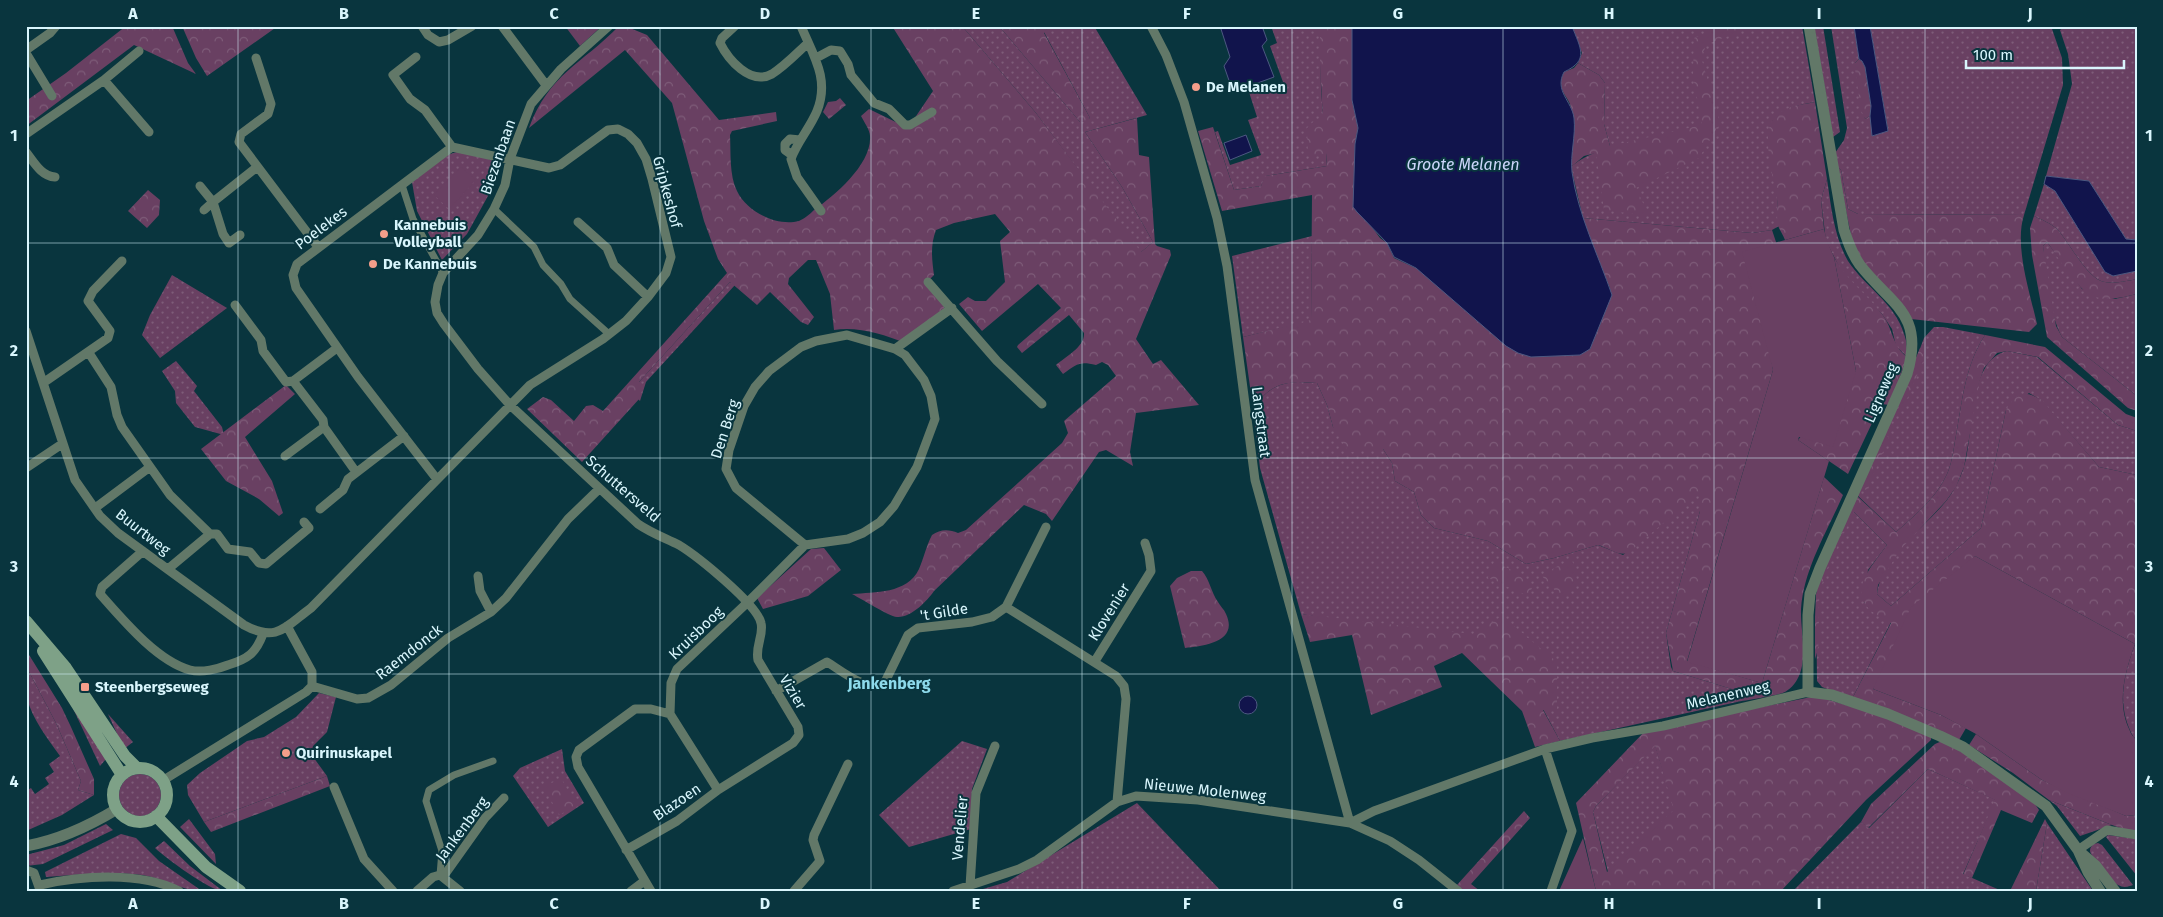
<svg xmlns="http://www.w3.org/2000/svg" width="2163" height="917" font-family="'Fira Sans',sans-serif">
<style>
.grass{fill:url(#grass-dots)}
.forest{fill:url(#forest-crowns);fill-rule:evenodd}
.garden{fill:#694062}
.water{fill:#11144c;stroke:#4d5881}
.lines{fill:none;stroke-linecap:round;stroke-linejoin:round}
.pedestrian{stroke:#627868;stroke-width:7}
.minor{stroke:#627868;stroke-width:9}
.tertiary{stroke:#627868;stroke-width:11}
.secondary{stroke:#7ea187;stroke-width:12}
.grid{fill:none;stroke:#d9f6fd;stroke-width:1;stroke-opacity:0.55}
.poi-dot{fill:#f49e8a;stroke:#09353e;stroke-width:2}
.labels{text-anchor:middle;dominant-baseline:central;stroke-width:4;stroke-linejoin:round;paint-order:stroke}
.poi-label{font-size:15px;font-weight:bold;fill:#d9f6fd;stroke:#09353e;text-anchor:start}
.street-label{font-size:15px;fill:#d9f6fd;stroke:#09353e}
.water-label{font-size:16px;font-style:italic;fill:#ccd6fa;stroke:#09353e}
.neighbourhood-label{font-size:16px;font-weight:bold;fill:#8ddaeb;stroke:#09353e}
.neatline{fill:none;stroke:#d9f6fd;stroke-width:2}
.grid-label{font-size:16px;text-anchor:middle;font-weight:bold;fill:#d9f6fd}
</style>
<defs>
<pattern id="grass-dots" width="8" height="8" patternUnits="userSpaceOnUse" patternTransform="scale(1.25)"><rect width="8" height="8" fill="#694062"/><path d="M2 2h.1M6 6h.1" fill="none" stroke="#7e5c79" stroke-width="1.8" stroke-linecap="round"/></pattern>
<pattern id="forest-crowns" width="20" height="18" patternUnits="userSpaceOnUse" patternTransform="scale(1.25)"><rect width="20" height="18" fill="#694062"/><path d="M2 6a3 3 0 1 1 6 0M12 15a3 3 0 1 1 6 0" fill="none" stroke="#7e5c79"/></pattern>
</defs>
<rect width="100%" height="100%" fill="#09353e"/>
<path class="grass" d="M962,26H999L1080,122L1090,118L1044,32L1050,26H1094L1147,115L1085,132L1122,187L1153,242L1140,253L1036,113Z
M1271,26H1320L1321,89L1327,166L1266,176L1261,186L1234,190L1215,132L1218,131L1230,165L1261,155L1248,120L1257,117L1249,92L1283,82L1270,46L1277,43Z
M1572,26H1802L1815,102C1797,105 1784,108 1772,121L1779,226L1772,230L1752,233L1583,218L1571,167C1585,155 1594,154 1610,146L1604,124L1605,83L1599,75L1578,63L1582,53Z
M1814,26H1823L1840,132L1833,137Z
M1831,26H1854L1859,59L1855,63L1865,119L1870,116L1873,136L1888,130L1870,26H2051L2062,58L2063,85L2024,215L1858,214L1848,209L1841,170L1837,167L1835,153L1844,140L1847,128Z
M2066,26H2137V240L2126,239L2089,181L2046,176L2072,84L2068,54L2060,30Z
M460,151L476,153L497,163L494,185L467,234L442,260L417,211L412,182L447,155Z
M1827,179C1831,206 1834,237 1848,261C1865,287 1895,303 1904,334C1907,341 1907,349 1907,357L1896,346L1892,329L1882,314L1843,274L1826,241L1821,200Z
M2044,184L2055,191L2113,276L2137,271V279C2126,281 2112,285 2101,281C2085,274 2070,244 2058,230C2051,223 2042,220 2034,216Z
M1312,236L1311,321L1243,337L1232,256Z
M2047,242L2082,289L2115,299L2137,294V396L2062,337C2049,313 2046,274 2043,246Z
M172,275L227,308L160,358L142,335L150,315Z
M730,282L735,285L646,382L640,401L638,399L639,382Z
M1934,327H1943L1985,335C1964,367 1962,405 1955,441C1953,453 1951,468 1945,478C1934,500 1914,516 1896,532L1857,495L1910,375L1924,338Z
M2007,351L2037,357L2118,425L2137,431V475L2099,467L2041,400L2029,393L2006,410L1981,528L1891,606L1877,594C1882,555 1924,529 1947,500C1954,491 1959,481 1963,470C1975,438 1966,360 2007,351Z
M176,361L197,386L194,391L222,427L224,435L195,427L176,403L175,391L162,371Z
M1298,382L1317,383L1327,405L1333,427L1383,449L1392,463L1395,481L1414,492L1421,515L1434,528L1488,541L1526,564L1554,558L1598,545L1623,555L1700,491V511L1666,633L1671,667L1673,671L1735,690L1737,702L1560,741L1543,709L1476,642L1301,614L1260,468L1253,408C1266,391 1276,383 1298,382Z
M1850,508L1887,545L1868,570L1864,602L1875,613L1891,622L1852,699L1822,687L1817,681L1816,595Z
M2137,639V736L2134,738C2115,705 2124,673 2137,639Z
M26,666L56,723L81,781L78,790L94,795L62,815L26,831V791L31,788L35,794L49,784L45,778L54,772L49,764L60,756C48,739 32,719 27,698C24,688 26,676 26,666Z
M319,693L336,697L327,732L313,746L311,754L327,776L204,822L188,795L187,785L200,773L247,741L264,737L296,717Z
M70,702L106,759L100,766Z
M108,714L133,742L124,749Z
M962,741L987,749L972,789L971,829L909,847L879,815Z
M1655,745L1675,810L1608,872L1593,812L1596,806Z
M562,749L565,771L584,803L548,827L513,776L520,768Z
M1928,769L1996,800L1963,874L2002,891H1793L1861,822L1869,828Z
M119 795a21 21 0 1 1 42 0a21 21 0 1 1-42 0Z
M2049,800L2112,825L2080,836L2057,806Z
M1137,803L1221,891H976L1007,882Z
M189,819L215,854L216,864L180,827Z
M2047,823L2093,891H2036Z
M106,824L113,830L43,864L26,866V855L64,845Z
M121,834L136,838L159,861L202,891C183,891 162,878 142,875C111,871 78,875 46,877L45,872Z
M2108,835L2137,839V876L2106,837Z
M164,841L190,866L223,891C210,891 166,858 155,848Z
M2098,843L2102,845L2133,885C2128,887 2123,888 2118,885C2112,882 2091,858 2090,851C2090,848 2091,847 2093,844Z"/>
<path class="forest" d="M126,26H172L188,63L196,74L134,45L26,126V101L66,73Z
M182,26H278L207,76L196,58Z
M565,26H602L580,46Z
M619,26H625L647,35L719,120L776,112L777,121L732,131L730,135C731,152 729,175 737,191C747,212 777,227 799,221C804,219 810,214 814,210C835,195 872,164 870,136C870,130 864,122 861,116L869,109L908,128L933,91L892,26H962L1036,113L1141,252L1153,242L1122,187L1085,132L1137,118L1139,155L1149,157L1155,244L1157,246L1170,250L1171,255L1136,339L1153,364L1161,360L1199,405L1136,413L1130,452L1133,466L1106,450L1099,452L1052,521L1046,514L1024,505L934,591C927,601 911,618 897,617C888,616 862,599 852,594C875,592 907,594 919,569C924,558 926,546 932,535C940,529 949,529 958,533L966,530L1062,443L1068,433L1064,421L1116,376L1108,365L1102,362L1096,365C1079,361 1077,364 1063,374L1056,365C1065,357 1085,347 1084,333L1069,315L1022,353L1017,347L1018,345L1061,308L1038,284L982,331L959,304L968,297L975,301H986L1005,282L1000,241L1010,232L995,214L954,223L936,230C930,245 932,260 934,275L926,283L944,305L945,310L905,343C883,334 857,326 834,330L830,294L816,260H808L789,278L788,284L814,317L808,325L801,322L770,292L757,305L730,282L639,382L640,398L582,462L527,409L543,397L551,400L574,421L586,406L593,405L603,411L727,273L718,259L704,221L672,103L625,50L529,128C549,74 582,64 619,26Z
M999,26H1050L1044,33L1090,118L1084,122H1080Z
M1320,26H1352V100L1358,128L1355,144L1366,219L1380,238L1387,243L1394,258L1590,349L1610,288L1597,259L1583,218L1752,233L1772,230L1776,242L1771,359L1773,370L1687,661L1762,683L1824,477L1843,495C1827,532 1804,568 1801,609C1800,635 1813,675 1785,692C1777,696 1747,700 1737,702L1735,690L1673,671L1666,633L1700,511V492L1628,553C1617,556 1609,548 1598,545L1554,558L1526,564L1488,541L1434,528L1421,515L1414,492L1395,481L1392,463L1383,449L1349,452L1333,427L1327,405L1317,383C1285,381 1273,382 1253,408L1243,337L1311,320L1312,195L1222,211L1198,131L1213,127L1234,190L1261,186L1265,176L1327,166L1326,153L1308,156L1307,128L1314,121L1323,120L1320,64Z
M1724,26H1755L1707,44L1701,57L1720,123L1699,158L1636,188L1649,216L1604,210L1596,153L1584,156L1571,167C1570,154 1573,113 1570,104C1564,91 1556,88 1564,72L1574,68L1578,63L1599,75L1605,83L1604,124L1610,146L1702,125L1693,76L1694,38Z
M1859,59L1862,61L1865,67L1871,106L1870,116L1865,119L1861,110L1855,69V63Z
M840,98L846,105L829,119L823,112L828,102L836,101Z
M1815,102L1827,179L1821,200L1824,229L1785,240C1783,235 1780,230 1778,226C1776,217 1778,207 1777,199C1774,179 1761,136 1773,119C1784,106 1800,105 1815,102Z
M1837,167L1841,170L1848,209L1858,214L2024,215C2014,246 2030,293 2037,324L2029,332L1911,319L1866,266L1853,245Z
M148,190L160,200L159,215L147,228L128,211Z
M2034,216C2042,220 2051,223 2058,230C2070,244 2085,274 2101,281C2112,285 2126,281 2137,279V294C2123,297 2107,302 2093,296C2076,289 2059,258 2047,242L2043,246L2056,326L2062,337L2137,396V411L2128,408L2047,337L2032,255L2030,228Z
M1834,257C1848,282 1866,293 1882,314C1893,328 1892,346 1907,357L1890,405L1881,404L1848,474L1798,440L1856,371Z
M1985,335L2045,347L2126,414L2137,418V431L2118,425L2038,357L2007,351L1997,353L1984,368L1979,383L1964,467L1956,487L1946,501L1900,550L1878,585L1877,594L1891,606L1981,528L2006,410C2017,391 2024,390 2042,400L2099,467L2137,475V639L2135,644L1975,556L1873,689L1941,715L1966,728L1959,740L1852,699L1891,623C1842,600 1863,577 1887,545L1854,512C1843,537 1824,568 1820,594C1816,616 1823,638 1815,659V617L1816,595L1819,580L1856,495L1896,532C1914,516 1934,500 1945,478C1951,468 1953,453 1955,441C1962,405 1964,367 1985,335Z
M1920,348L1927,352L1904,406L1897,404Z
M286,385L295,394L245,437L272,481L283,513L279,516L259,499L226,481L201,449Z
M1883,435L1889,437L1867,490L1860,488Z
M824,548L841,570L808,596L763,609L757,598L811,549Z
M1572,559L1577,581L1561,597L1541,575Z
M1494,562L1514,571L1533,586L1528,596L1488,578Z
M1191,571H1202C1210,580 1211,592 1218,602C1220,606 1224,609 1226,614C1239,642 1204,646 1185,648L1170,586L1177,578Z
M1301,614L1473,634L1502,616L1557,662V711L1543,710L1560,741L1535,747L1522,711L1462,653L1434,666L1442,687L1371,715L1352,635L1310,642Z
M26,650L62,708L71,727L94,779V795L78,790L81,781L56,723L26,666Z
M1816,696L1886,717L1931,736V740L1866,800L1781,891H1596L1576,803L1645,731ZM1655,746L1674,810L1607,872L1593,812L1596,806Z
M1976,734L2042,780L2126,816L2137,815V831H2128L2112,825L2049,800L2013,773L1969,745Z
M1942,741L1965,754L2035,804L2039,810L2032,823L2001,810L1972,878L1963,875L1995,800L1928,769L1868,828L1861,822L1871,804L1935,744Z
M327,776L330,786L211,832L204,822Z
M561,778L576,806L559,815L544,787Z
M1524,811L1530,818L1471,884L1480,891H1462L1456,886Z
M2045,819L2047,823L2036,891H2010Z"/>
<path class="garden" d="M461,167L476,180L449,209L434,195Z
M1824,229L1827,241L1834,257L1856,371L1833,447L1799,437L1798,440L1829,461L1762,683L1687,662L1773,370L1742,252Z
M1975,556L2135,644C2125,672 2116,703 2130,731C2131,735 2135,738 2137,741C2139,746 2137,804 2137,815L2126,816L2070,794L2042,780L1976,734L1941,715L1873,689L1911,607Z
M1583,838L1596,891H1559Z"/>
<path class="water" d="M1220,26H1262L1267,40L1262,46L1274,77L1233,92L1224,66L1230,57Z
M1352,26H1572C1580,48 1590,60 1564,72C1554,91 1572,101 1574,118C1576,136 1570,154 1572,172C1578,215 1598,254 1612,295L1590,349L1580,355L1531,357L1518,353L1506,346L1416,268L1394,257L1387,243L1357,212L1353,207L1355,144L1358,128L1352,100Z
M1854,26H1870L1888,131L1872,136L1870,116L1871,106L1865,67L1862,61L1859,59Z
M1246,135L1252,151L1230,160L1224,143Z
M2046,176L2089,181L2126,239L2137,240V271L2113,276L2105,272L2055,191L2044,184Z
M1239 705a9 9 0 1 1 18 0a9 9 0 1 1-18 0Z"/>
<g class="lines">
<path class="pedestrian" d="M402,185L413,219L443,273
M494,209L534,247L543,265L561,284L570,299L609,334
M440,875L442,851L426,801L429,790L454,775L493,761"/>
<path class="minor" d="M422,26L428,35L439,42L448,40L472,26
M502,26L546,85
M609,26L561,69L531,104L510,159L505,185L494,209L478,235L443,273L438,285L435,302L437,313L444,324L478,369L510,405L638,524C651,533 665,538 679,545C697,556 757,604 761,623C764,635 755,646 758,660L798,727L799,735L793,743L718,790
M735,26L722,38L720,43C728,59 750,86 772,74C785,66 797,53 808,43
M801,26C813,55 830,79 817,111C810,128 797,142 791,159L797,177L821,211
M1151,26L1166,55L1184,102L1217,218L1227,266L1255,480L1350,823
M26,50L50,33L56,26
M26,53L52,96
M416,57L393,75L410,99L425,110L452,147
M256,58L271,104L268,114L241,134L239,142L318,247
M816,58L831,50L840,51L848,64L851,75L874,103L889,109L905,125H910L932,112
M104,80L149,132
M26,134L104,80L139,51
M26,152C34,162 41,176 55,177
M792,155L785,150V144L790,139L800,140
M200,186L213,202L204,210
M578,222L607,248L614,265L648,297
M240,235L229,243L223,234L213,202L257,167
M928,282L997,361L1042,404
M235,305L261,340L263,351L286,382L293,381L337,348
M26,331L75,480L100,516L118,533L244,625C277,643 285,627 311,608L530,385L603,339L626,321L648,297L666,273L671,257L652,179L646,159L637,143L628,134L618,129L608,130L560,165L549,168L452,147L297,264L293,275L296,288L358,377L436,478
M895,349L952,308
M89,353L111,387L117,415L122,427L170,495L210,534H217L228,549L250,552L259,563L266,564L309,528L304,522
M293,381L323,420L324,427L356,472
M43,383L108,338L110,331L88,301L93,291L122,261
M285,456L324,427
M26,468L62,444
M95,508L150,467
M320,509L343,490L348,479L404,436
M1046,527L1006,607L1116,676L1124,686L1126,699L1117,802
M143,551L102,587L100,594C123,620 157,661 190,670C202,673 218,669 228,665C248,659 256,653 263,634
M168,569L210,534
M478,576L480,591L491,612
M1095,661L1151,571L1149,555L1145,543
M312,686L357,699L368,698L391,685L448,638L491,612L506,598L568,519L599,489
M776,691L827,662C842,671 867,693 885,682L908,635L918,628L972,622L992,617L1006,607
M1545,749L1572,831L1551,891
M162,781L306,692L312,686V672L287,626
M334,787L364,859L393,891
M1350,823L1374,811L1545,749L1592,738L1663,726L1808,692
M626,850L677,821L718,790L670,714
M2078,850L2107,830L2137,835
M26,870L34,873L40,890
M443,877L485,818L504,798
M40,885C80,876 141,871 179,891
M970,886L976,793L995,746
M417,891L433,877L440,875L460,891
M631,891L643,882
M651,891L578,767L576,757L579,750L635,709H651L670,714L671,683L677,669L748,602L805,545L848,539L863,533L880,522L894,506L917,467L935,419L931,396L924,380L905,355L895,349L847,335L816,341L801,347L769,371L755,387L744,406L729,450L726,469L736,488L805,545
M794,891L820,861L813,840L814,835L848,764
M953,891L1019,869L1037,860L1117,802L1136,796L1198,800L1350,823L1390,841L1419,860L1458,891"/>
<path class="tertiary" d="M1809,26L1844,230C1848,242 1852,254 1860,265C1891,305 1925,313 1907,374L1820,568L1810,594L1808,615V692L1832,695L1888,714L1940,736L1963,747L2046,806L2078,850L2088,872L2100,891
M26,846C59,840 89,826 117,809
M2081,853L2096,866L2115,891"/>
<path class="secondary" d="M26,621L66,668L125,756L137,768
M43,651L122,775
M113 795a27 27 0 1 1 54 0a27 27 0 1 1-54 0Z
M156,816L206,867L240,891"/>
</g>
<path class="grid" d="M238,26V891M449,26V891M660,26V891M871,26V891M1082,26V891M1292,26V891M1503,26V891M1714,26V891M1925,26V891M26,243H2137M26,458H2137M26,674H2137"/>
<g class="poi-dot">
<circle cx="1196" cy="87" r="5"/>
<circle cx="384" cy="234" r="5"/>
<circle cx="373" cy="264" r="5"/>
<rect x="80" y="682" width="10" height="10" rx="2.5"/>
<circle cx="286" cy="753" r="5"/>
</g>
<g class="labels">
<g class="poi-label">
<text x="1206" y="87">De Melanen</text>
<text x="394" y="225">Kannebuis<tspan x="394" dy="17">Volleyball</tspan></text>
<text x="383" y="264">De Kannebuis</text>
<text x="95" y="687">Steenbergseweg</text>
<text x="296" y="753">Quirinuskapel</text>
</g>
<g class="street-label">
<text transform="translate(498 157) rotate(-71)">Biezenbaan</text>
<text transform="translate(667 192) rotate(75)">Gripkeshof</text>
<text transform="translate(321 228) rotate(-37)">Poelekes</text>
<text transform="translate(1881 393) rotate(-67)">Ligneweg</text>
<text transform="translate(1261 422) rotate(83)">Langstraat</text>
<text transform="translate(725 429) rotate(-72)">Den Berg</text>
<text transform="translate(623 489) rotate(41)">Schuttersveld</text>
<text transform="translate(143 532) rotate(38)">Buurtweg</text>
<text transform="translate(944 612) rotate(-9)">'t Gilde</text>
<text transform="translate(1109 612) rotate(-58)">Klovenier</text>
<text transform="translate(696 633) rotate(-44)">Kruisboog</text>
<text transform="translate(409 652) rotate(-38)">Raemdonck</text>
<text transform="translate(793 692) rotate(59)">Vizier</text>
<text transform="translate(1728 695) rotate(-13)">Melanenweg</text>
<text transform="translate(1205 790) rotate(6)">Nieuwe Molenweg</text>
<text transform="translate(677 802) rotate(-34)">Blazoen</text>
<text transform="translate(960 828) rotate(-85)">Vendelier</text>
<text transform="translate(462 829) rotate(-53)">Jankenberg</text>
</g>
<g class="water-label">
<text x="1463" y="164">Groote Melanen</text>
</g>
<g class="neighbourhood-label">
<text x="889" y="683">Jankenberg</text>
</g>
</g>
<rect width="2163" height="917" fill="none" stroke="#09353e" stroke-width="55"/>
<path d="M1966 60v8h158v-8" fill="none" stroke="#d9f6fd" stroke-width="2.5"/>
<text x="1973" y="60" font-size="15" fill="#d9f6fd" stroke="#09353e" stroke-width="4" paint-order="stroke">100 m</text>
<rect x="28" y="28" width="2108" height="862" class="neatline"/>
<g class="grid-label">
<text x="133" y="19">A</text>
<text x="344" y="19">B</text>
<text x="554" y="19">C</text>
<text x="765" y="19">D</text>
<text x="976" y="19">E</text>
<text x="1187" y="19">F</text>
<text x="1398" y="19">G</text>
<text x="1609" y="19">H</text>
<text x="1819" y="19">I</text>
<text x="2030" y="19">J</text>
<text x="14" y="141">1</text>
<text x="2149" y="141">1</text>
<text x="14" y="356">2</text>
<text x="2149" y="356">2</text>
<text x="14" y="572">3</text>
<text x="2149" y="572">3</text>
<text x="14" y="787">4</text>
<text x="2149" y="787">4</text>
<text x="133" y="909">A</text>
<text x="344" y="909">B</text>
<text x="554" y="909">C</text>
<text x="765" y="909">D</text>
<text x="976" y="909">E</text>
<text x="1187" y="909">F</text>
<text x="1398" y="909">G</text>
<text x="1609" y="909">H</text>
<text x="1819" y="909">I</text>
<text x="2030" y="909">J</text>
</g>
</svg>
